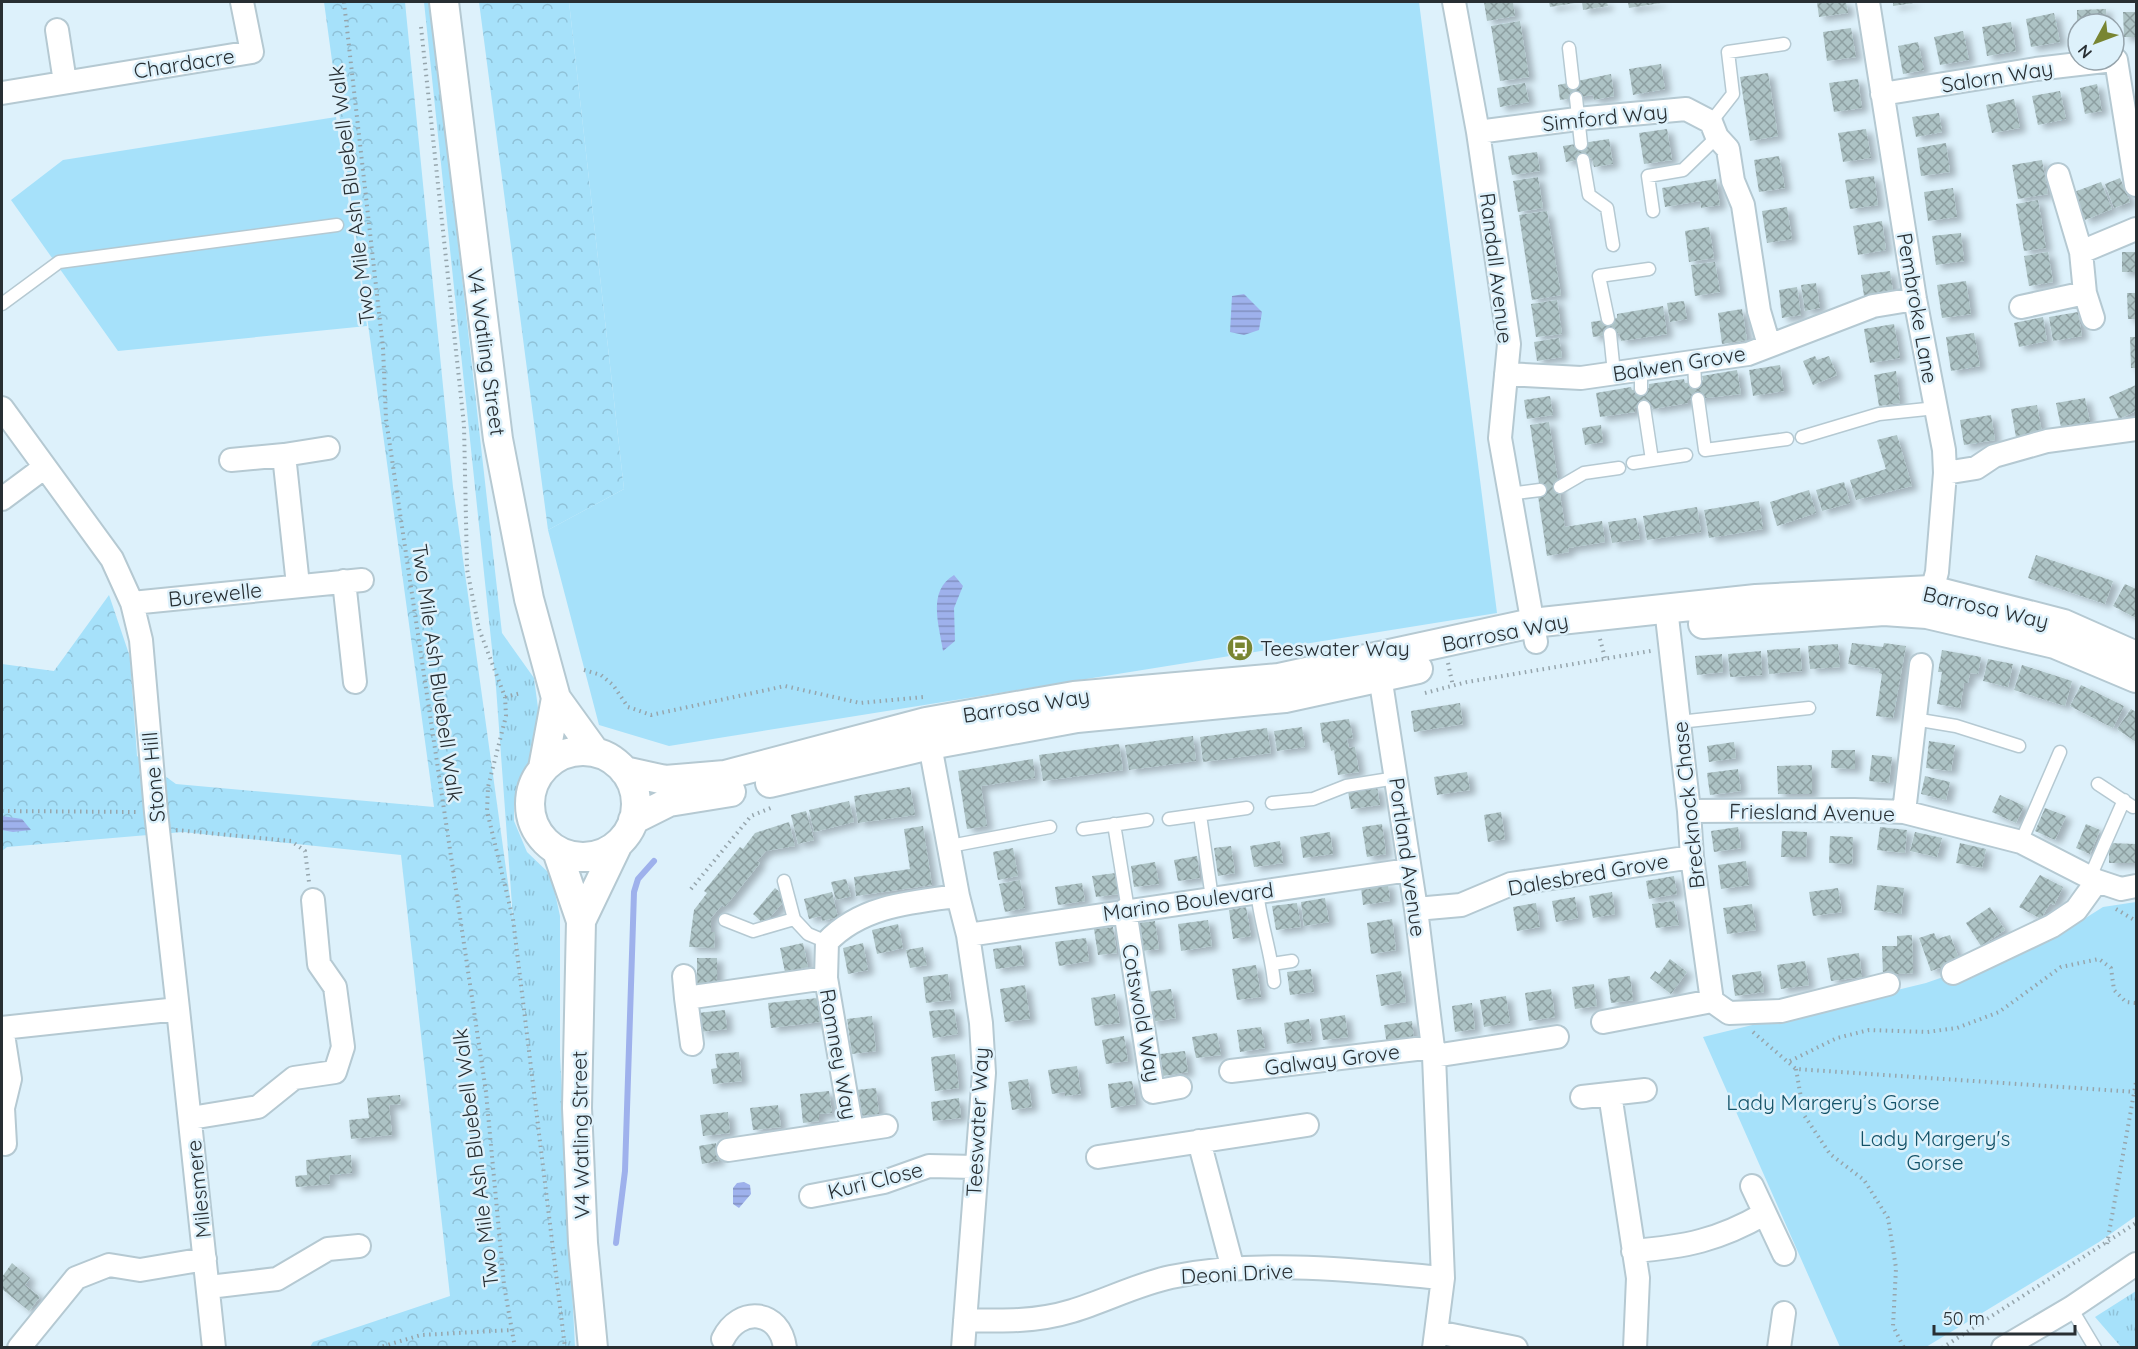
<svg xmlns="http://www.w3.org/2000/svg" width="2138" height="1349" font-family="Quicksand,sans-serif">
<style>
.grass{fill:url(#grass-tufts)}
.forest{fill:url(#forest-crowns)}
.green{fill:#a6e1fa}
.water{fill:url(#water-rules)}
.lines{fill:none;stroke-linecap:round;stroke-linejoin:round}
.stream{stroke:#9eb1ec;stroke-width:6}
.building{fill:url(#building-cross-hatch);filter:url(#shadow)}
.service-casing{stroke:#b5c9d2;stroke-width:15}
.minor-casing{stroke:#b5c9d2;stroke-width:26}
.tertiary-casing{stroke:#b5c9d2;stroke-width:32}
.path{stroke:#96a5ac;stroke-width:4;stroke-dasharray:1.5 4.5;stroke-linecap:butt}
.service{stroke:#fff;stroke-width:12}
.minor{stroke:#fff;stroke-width:22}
.tertiary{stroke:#fff;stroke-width:28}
.labels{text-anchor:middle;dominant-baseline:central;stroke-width:5;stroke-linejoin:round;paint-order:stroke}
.street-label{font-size:21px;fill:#282f33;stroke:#ddf1fb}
.poi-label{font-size:21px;fill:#282f33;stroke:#ddf1fb;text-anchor:start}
.park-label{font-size:21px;fill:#135268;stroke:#ddf1fb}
</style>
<defs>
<pattern id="grass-tufts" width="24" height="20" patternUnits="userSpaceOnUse" patternTransform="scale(1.5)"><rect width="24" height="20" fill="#a6e1fa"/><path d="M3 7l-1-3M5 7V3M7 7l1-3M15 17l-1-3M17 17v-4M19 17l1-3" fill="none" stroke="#8fc1d7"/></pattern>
<pattern id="forest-crowns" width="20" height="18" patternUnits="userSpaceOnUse" patternTransform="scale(1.5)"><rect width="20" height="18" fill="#a6e1fa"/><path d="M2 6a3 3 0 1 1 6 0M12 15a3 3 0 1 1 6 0" fill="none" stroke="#8fc1d7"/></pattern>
<pattern id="water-rules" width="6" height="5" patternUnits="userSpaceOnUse" patternTransform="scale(1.5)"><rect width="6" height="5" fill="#9eb1ec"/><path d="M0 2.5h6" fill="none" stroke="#8190c0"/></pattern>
<pattern id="building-cross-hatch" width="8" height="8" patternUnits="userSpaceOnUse" patternTransform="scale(1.5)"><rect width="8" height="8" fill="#adc3c5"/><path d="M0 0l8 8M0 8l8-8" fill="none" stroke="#8d9fa1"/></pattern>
<filter id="shadow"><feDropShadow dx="6" dy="4" stdDeviation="3" flood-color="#0004"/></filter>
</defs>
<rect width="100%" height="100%" fill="#ddf1fb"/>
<path class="grass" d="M424,2H430L437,55L502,633L534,678L542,738L521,783L514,805V821L527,852L551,875L560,916V1055L575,1347H565L513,919L496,687Z
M2136,1291V1347H2121L2095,1317Z"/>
<path class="forest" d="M324,2H405L453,487L513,919L565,1347H310L313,1342L450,1296L401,855L183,832L7,847L2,851V664L54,671L109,595L130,657L137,756L176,784L434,807Z
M479,2H569L624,489L548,530Z"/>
<path class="green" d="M569,2H1419L1497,613L669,746L599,725L548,530L624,489Z
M336,117L367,326L118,351L11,200L63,160Z
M2136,902V1216L2099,1242L1926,1347H1840L1703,1037L1926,983L2054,938L2103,907Z"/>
<path class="water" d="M1244,294L1262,312L1259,330L1244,335L1230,332L1232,296Z
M954,575L963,586L954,608L955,641L943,651C939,625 927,591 954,575Z
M2,816L22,819L31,830L13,832L2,830Z
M744,1182L750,1185L751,1194L739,1208L733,1204V1188L737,1183Z"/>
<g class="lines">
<path class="stream" d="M616,1243L625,1171L634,892L638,879L654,861"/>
</g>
<path class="building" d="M1484,2H1513L1515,16L1487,21Z
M1549,2H1575V3L1550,7Z
M1582,2H1607L1608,6L1583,10Z
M1628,2H1661V3L1629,8Z
M1817,2H1846L1848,13L1819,17Z
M1893,2H1914V3L1893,6Z
M2106,9V24H2077V10Z
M2123,12H2136V37H2124Z
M2054,13L2060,42L2031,47L2026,19Z
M1520,21L1529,77L1500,81L1491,26Z
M2011,22L2016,51L1987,56L1982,27Z
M1851,28L1856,57L1827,61L1823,32Z
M1963,31L1969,60L1940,65L1934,37Z
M1918,42L1924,70L1903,74L1898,46Z
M1661,64L1665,89L1633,95L1629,69Z
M1768,73L1778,136L1750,141L1740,77Z
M1611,74L1614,96L1594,100L1593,95L1560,100L1558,85Z
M1858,79L1862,108L1834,112L1829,83Z
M1525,83L1529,102L1500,107L1497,88Z
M2097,84L2102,111L2085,114L2080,88Z
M2060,91L2066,119L2038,125L2032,96Z
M2014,99L2020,128L1992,133L1986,105Z
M1939,113L1942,132L1916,137L1912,117Z
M1667,129L1672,160L1644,164L1639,133Z
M1866,129L1871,158L1843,162L1838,133Z
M1609,139L1613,164L1594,167L1592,158L1566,162L1563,146Z
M1946,143L1950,172L1921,176L1917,148Z
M1537,152L1540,171L1512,175L1508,156Z
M1779,156L1785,188L1759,192L1754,160Z
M2042,160L2048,194L2018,199L2012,165Z
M1874,176L1878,205L1850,209L1845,180Z
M1538,177L1543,208L1518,212L1513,181Z
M2120,178L2130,202L2114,208L2105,184Z
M1716,179L1720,205L1701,208L1700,201L1665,207L1662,188Z
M2101,182L2112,209L2085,220L2074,192Z
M1953,188L1957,217L1928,221L1924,192Z
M2038,200L2046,248L2024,251L2016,204Z
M1787,207L1792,239L1767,243L1762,211Z
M1547,211L1561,295L1532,300L1519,215Z
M1882,221L1886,250L1858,255L1853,226Z
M1709,227L1714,258L1689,262L1685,231Z
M1961,233L1964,261L1936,265L1932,236Z
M2048,252L2053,282L2029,286L2024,256Z
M2122,252H2136V272H2122Z
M1715,262L1720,292L1695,296L1691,265Z
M1890,271L1893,291L1864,296L1861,275Z
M1966,281L1971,314L1942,318L1937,285Z
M1816,283L1820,308L1805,311L1801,285Z
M1797,287L1801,315L1782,318L1779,290Z
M2127,293H2136V319H2128Z
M1557,300L1562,334L1536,337L1531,304Z
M1684,301L1687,319L1670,322L1667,303Z
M1663,306L1667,334L1621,341L1619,333L1593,337L1591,322L1617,318V314Z
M1742,309L1747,340L1722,344L1718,313Z
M2078,312L2082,336L2053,341L2049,317Z
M2043,317L2047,341L2019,347L2014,323Z
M1894,324L1900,358L1870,363L1864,329Z
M1974,333L1980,366L1951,371L1946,337Z
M2130,337H2136V368H2131Z
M1559,338L1562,357L1537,361L1534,342Z
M1815,356L1817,360L1829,356L1837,375L1813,385L1803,361Z
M1780,365L1784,391L1753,396L1749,370Z
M1737,370L1741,394L1698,399L1688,400V403L1653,409L1652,405L1635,408V412L1600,417L1596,393L1631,387L1632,390L1649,388V384L1684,379L1685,383L1695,382L1703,380L1702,376Z
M1896,371L1900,403L1879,406L1874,375Z
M2136,385V411L2119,419L2109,397Z
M1550,396L1553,415L1527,419L1524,400Z
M2085,398L2090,422L2061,427L2056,403Z
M2037,405L2042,433L2016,437L2011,409Z
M1991,415L1995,440L1964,445L1960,420Z
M1549,422L1565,527L1602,521L1605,542L1568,548L1569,552L1547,556L1538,496H1541L1530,425Z
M1601,425L1603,442L1585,445L1582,428Z
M1897,435L1912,486L1856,500L1850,480L1886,469L1877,440Z
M1844,482L1850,503L1822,511L1816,490Z
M1809,490L1816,513L1777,526L1770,502Z
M1759,501L1763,529L1709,538L1704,510Z
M1697,507L1701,532L1647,540L1643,516Z
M1636,518L1640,539L1612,543L1608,522Z
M2036,555L2113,581L2105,604L2028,578Z
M2125,584L2136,589V618L2113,606Z
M1852,643L1883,647L1884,643L1906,646L1893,718L1876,716L1882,674L1879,673L1880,669L1848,664Z
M1838,644L1840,667L1810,669L1808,646Z
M1800,648L1802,671L1769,674L1767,650Z
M1942,650L1981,657L1978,674L1970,673L1968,683H1964L1960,708L1937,704L1942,672H1938Z
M1761,651L1762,675L1730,677L1728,654Z
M1722,654L1723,672L1697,675L1695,656Z
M1988,659L2013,664L2008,687L1983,681Z
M2022,665L2072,681L2065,706L2014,690Z
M2081,685L2124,706L2113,728L2070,706Z
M1460,703L1463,724L1414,732L1411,711Z
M2131,709L2136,712V742L2117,729Z
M1349,719L1353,738L1347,739L1349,748L1355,747L1359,772L1338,775L1334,750L1331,751L1329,742L1323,743L1320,723Z
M1302,727L1305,747L1277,751L1274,731Z
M1267,728L1271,753L1203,762L1200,737Z
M1193,736L1196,761L1129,770L1125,745Z
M1929,741L1955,745L1951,771L1926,768Z
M1734,742L1736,758L1709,762L1707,746Z
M1119,744L1123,770L1043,781L1039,755Z
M1832,750H1855V769L1831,768Z
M1872,755L1892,757L1889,783L1869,781Z
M1033,759L1035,778L981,786L987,826L967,829L958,771Z
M1812,765V794H1778L1777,766Z
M1738,769L1741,791L1710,795L1707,773Z
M1467,772L1470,790L1437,795L1434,777Z
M1925,776L1950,782L1946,800L1921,794Z
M1377,786L1380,805L1351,809L1348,791Z
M910,787L915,815L858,823L854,796Z
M2000,795L2024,806L2016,823L1992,812Z
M849,801L854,822L814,832L809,810Z
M2045,808L2066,816L2055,840L2035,831Z
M806,811L814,840L798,844L791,815Z
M1501,812L1505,839L1488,842L1484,815Z
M789,822L795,846L766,851L757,861L760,863L725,907L722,905L711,918V932H715L714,948L689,947L694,910L707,893L704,891L740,847L743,849L755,833Z
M1382,824L1386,854L1367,857L1362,827Z
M2086,824L2100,830L2090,854L2076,848Z
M923,826L932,885L856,896L854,877L910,869L904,829Z
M1738,827L1741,848L1714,852L1711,831Z
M1880,827L1907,830L1905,853L1877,850Z
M1782,831L1807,832L1806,857H1781Z
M1330,832L1333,854L1303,858L1300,837Z
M1915,832L1942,838L1937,857L1910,851Z
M1830,836L1853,837L1852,864L1829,863Z
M1280,841L1283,863L1254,867L1250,846Z
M1960,843L1986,849L1982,868L1956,863Z
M2109,843L2136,844V863H2109Z
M1231,846L1235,873L1218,876L1214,848Z
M1013,848L1018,876L998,880L993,852Z
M1197,856L1200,878L1178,881L1174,860Z
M1746,861L1749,885L1721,889L1718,865Z
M1155,862L1159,884L1134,887L1131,866Z
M1116,873L1119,894L1096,897L1092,876Z
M2040,875L2063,887L2054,905L2050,903L2041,919L2019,907Z
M1674,876L1677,894L1649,899L1646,881Z
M846,879L851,896L836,900L831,882Z
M1020,880L1025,908L1005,912L999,884Z
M1082,883L1085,901L1058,905L1055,887Z
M1388,883L1390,901L1363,905L1361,887Z
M1877,885L1904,888L1901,914L1874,910Z
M775,888L787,898L764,924L753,914Z
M1838,888L1842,912L1813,916L1809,892Z
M832,892L838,917L822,921L821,916L809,919L804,899Z
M1612,892L1615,914L1593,918L1589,896Z
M1575,897L1578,918L1556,922L1552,901Z
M1325,898L1329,922L1304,926L1301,902Z
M1674,901L1679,925L1656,928L1652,904Z
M1297,903L1301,927L1276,930L1272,906Z
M1536,903L1540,927L1517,931L1513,907Z
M1752,904L1756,930L1727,934L1723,908Z
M1246,907L1251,936L1233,939L1229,910Z
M1990,907L2005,930L1981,946L1966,923Z
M1392,919L1396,950L1371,954L1367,923Z
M1208,920L1212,946L1181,951L1178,924Z
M1155,921L1159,949L1142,951L1138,923Z
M898,924L903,948L877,954L872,930Z
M1113,927L1117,953L1098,955L1094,929Z
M1934,933L1937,939L1950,935L1960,961L1931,971L1919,938Z
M1912,935L1913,973L1883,975L1882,946H1897V936Z
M1086,938L1089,961L1059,966L1055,942Z
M803,943L808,967L785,972L780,948Z
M863,943L868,970L848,974L843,948Z
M1021,945L1024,965L996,969L993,949Z
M923,947L927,965L910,968L906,950Z
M1859,953L1862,977L1831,981L1827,958Z
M697,958H717V985H697Z
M1670,959L1687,972L1671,994L1650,978L1655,971L1659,974Z
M1805,961L1809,985L1781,989L1777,965Z
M1256,965L1261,997L1237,1000L1232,969Z
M1311,969L1314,992L1290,995L1287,972Z
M1401,971L1406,1002L1381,1006L1376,975Z
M1761,971L1764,992L1735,996L1732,975Z
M948,974L951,1000L926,1003L923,977Z
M1630,976L1633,1000L1611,1003L1608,979Z
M1594,984L1597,1006L1575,1009L1572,987Z
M1025,985L1030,1019L1005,1022L1000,989Z
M1171,989L1176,1018L1151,1022L1147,992Z
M1551,989L1555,1017L1529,1021L1525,993Z
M1115,994L1120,1023L1095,1026L1091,998Z
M1506,996L1510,1023L1484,1027L1480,1000Z
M818,998L820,1022L771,1028L768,1003Z
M1472,1003L1475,1029L1455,1032L1452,1006Z
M954,1009L958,1034L933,1038L929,1011Z
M725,1010L727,1029L700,1032L698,1013Z
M1345,1015L1348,1037L1323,1040L1320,1019Z
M872,1016L876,1051L852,1054L847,1019Z
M1309,1019L1312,1041L1287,1044L1284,1023Z
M1412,1021L1414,1041L1387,1045L1384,1025Z
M1261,1027L1265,1048L1240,1052L1237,1030Z
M1217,1033L1221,1055L1196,1058L1192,1037Z
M1124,1036L1128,1061L1106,1064L1102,1040Z
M1185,1051L1188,1072L1163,1076L1160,1054Z
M739,1052L742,1081L713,1084L711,1069L717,1068L715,1054Z
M955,1054L959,1088L935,1091L931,1057Z
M1077,1066L1081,1094L1065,1096V1092L1052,1094L1048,1070Z
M1028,1079L1032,1107L1012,1110L1008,1082Z
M1132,1081L1136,1104L1111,1108L1108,1084Z
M876,1088L879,1114L859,1116L856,1090Z
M829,1091L832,1113L819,1114V1121L803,1123L800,1094Z
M400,1095L401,1104L389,1105L392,1135L351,1139L349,1120L369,1118L367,1098Z
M959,1098L961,1118L933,1121L931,1102Z
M778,1105L781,1127L753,1130L750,1108Z
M728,1112L730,1133L703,1136L700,1115Z
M716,1143L719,1161L702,1164L699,1146Z
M351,1155L352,1173L329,1175L330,1184L296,1187L295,1176L307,1175L306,1160Z
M12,1263L30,1278L25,1285L40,1297L29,1311L2,1289V1277Z"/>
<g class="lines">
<defs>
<path id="service" d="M1569,48L1573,83
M1576,98L1581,144
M1711,122L1733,94L1728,52L1784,44
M1583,160L1589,195L1607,208L1613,245
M1653,211L1648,176L1683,170L1717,137
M2,304L59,262L337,225
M1608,319L1599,276L1649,269
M1610,334L1614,373
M1694,363L1695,382
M1641,369V389
M1698,399L1705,450L1787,439
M1644,407L1652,460
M1802,437L1879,414L1936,408
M1633,463L1686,455
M1560,487L1584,473L1619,468
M1509,494L1540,490
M1914,719L1956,726L2019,746
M1679,722L1809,708
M2098,784L2133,807
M1272,803L1313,799L1346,786L1396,778
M1200,815L1212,898
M1169,819L1247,808
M1114,824L1128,910
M1083,829L1147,820
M2021,842L2060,752
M950,846L1050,827
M2090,877L2124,800
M1257,891C1260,922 1271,951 1274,982
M794,919L808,934L827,942
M725,920L753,931L794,919L784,881
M1272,964L1292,961
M2071,1308L2095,1348"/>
<path id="minor" d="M1454,2L1478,132L1509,344L1500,438L1536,642
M1868,2L1915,299L1944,450L1945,473L1937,572L1928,606
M57,30L65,82
M2116,60L2136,185
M2,93L252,52L242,2
M1882,94L2036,69L2113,60
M1478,132L1577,119L1686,109L1711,122L1717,137L1728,149L1733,181L1743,205L1759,311L1769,345
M2058,175L2081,252L2085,293L2093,318
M2081,252L2136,229
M2021,307L2085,293
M1506,374L1581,378L1748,354L1873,306L1915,299
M2,408L112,559L132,603L141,640L156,812L178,1009L2,1028
M231,460L284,455
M1945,473L1976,468L1994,456L2047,441L2136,429
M2,499L45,467
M344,581L355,682
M298,585L284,455L328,448
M132,603L362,580
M1666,608L1689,811L1692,857L1712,1001
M1378,663L1416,909L1434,1056L1443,1278L1434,1348
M927,729L958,896L968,935L981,1023L984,1073L963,1348
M1689,811L1854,810L1904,812L2021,842L2097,881L2121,889L2136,886
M1904,812L1921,665
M1416,909L1461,905L1511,884L1692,857
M1125,910L1153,1092L1180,1087
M968,935L1409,870
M1953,973L2052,926L2076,910L2097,881
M684,976L686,998
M178,1009L214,1348
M1603,1022L1712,1001L1729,1013L1781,1011L1888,984
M2,1028L10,1079L3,1108L5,1144
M692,1044L686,998L826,978
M1434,1056L1557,1037
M1231,1071L1433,1047
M1610,1094L1638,1278L1635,1348
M1582,1097L1645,1090
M191,1118L258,1107L294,1078L335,1072L343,1047L335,987L319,964L313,900
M852,1130L826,978L827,942C861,906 911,902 958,896
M1199,1141L1233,1269
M728,1150L886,1126
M1098,1157L1307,1125
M1752,1186L1784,1254
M811,1196L884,1182L929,1166L976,1167
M1633,1251C1685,1247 1719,1240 1764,1214
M209,1287L277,1279L328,1249L359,1246
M965,1320C1002,1321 1036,1322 1072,1311C1105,1301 1138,1284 1171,1277C1260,1259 1354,1270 1443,1278
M1437,1332L1516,1348
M723,1339C739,1306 780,1309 785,1348
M19,1348L76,1278L109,1265L140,1270L205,1259
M1779,1348L1784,1313
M2003,1348L2071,1308L2136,1264"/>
<path id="tertiary" d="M444,2L498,439L529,599L556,698L595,752
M1703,624L1884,611L1927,614L2055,644L2136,678
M530 804a53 53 0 1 1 106 0a53 53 0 1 1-106 0Z
M543,768L556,698
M624,771L665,780L725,775L926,722L1074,696L1279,678L1532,623L1756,599L1931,590L2064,624L2136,656
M770,783L930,745L1077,718L1285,698L1418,669
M633,820L669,802L731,792
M557,851L581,921L577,1108L583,1243L593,1348
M581,921L618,844"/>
</defs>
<use href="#service" class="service-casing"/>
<use href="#minor" class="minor-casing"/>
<use href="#tertiary" class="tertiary-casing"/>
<path class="path" d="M344,2L383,348L386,419L486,1092L504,1285L515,1348
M421,27L464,425L467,569L479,629L505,697L506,716L488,787L487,811L513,919L565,1348
M1600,639L1605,658
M1448,663L1453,686
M584,670L601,675L613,685L628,707L651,715L785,686L860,703L924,697
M1425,693L1467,682L1651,651
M505,697L521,693
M2,811L137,812
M176,830L291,841L305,851L309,882
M691,889L751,816L773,807
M2116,909L2136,921
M1753,1032L1796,1069L2136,1092
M1790,1061L1837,1038L1869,1030L1927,1032L1957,1028L1999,1012L2061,967L2099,959L2111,968L2114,990L2126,1002L2136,1003
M1796,1069L1804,1115L1830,1154L1864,1180L1888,1218L1896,1268L1893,1326L1904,1348
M2107,1244L2136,1082
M377,1348L421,1335L512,1330
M1942,1348L2136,1223"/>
<use href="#service" class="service"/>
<use href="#minor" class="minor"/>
<use href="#tertiary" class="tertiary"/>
</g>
<defs>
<symbol id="bus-disc" viewBox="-11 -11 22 22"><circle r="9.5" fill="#788532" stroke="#ddf1fb"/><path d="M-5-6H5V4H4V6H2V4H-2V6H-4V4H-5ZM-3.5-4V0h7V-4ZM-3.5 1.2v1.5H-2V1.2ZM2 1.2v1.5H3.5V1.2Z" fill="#fff"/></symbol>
</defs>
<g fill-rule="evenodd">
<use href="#bus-disc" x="1225" y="633" width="30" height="30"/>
</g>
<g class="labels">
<g class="street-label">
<text transform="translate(184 63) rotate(-9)">Chardacre</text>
<text transform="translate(1997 76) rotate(-9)">Salorn Way</text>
<text transform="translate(1605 117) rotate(-6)">Simford Way</text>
<text transform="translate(351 195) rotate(-97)">Two Mile Ash Bluebell Walk</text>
<text transform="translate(1497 268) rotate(83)">Randall Avenue</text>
<text transform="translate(1918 308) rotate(80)">Pembroke Lane</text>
<text transform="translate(487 352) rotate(82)">V4 Watling Street</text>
<text transform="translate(1679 363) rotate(-9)">Balwen Grove</text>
<text transform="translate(215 594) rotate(-6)">Burewelle</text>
<text transform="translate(1986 607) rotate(13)">Barrosa Way</text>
<text transform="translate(1505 632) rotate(-11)">Barrosa Way</text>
<text transform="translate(438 673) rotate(82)">Two Mile Ash Bluebell Walk</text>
<text transform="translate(1026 705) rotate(-9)">Barrosa Way</text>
<text transform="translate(153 777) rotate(-95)">Stone Hill</text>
<text transform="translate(1688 805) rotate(-96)">Brecknock Chase</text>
<text transform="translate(1812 812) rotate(1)">Friesland Avenue</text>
<text transform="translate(1408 857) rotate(82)">Portland Avenue</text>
<text transform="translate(1588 874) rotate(-10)">Dalesbred Grove</text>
<text transform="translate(1188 901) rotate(-8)">Marino Boulevard</text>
<text transform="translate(1142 1013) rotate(80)">Cotswold Way</text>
<text transform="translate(839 1054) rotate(80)">Romney Way</text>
<text transform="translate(1332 1059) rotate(-7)">Galway Grove</text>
<text transform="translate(977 1122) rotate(-87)">Teeswater Way</text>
<text transform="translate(580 1135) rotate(-91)">V4 Watling Street</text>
<text transform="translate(475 1158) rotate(-97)">Two Mile Ash Bluebell Walk</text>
<text transform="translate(875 1180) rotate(-14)">Kuri Close</text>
<text transform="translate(198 1189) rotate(-96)">Milesmere</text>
<text transform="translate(1237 1273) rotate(-3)">Deoni Drive</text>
</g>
<g class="poi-label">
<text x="1260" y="648">Teeswater Way</text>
</g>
<g class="park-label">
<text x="1833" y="1102">Lady Margery’s Gorse</text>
<text x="1935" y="1138">Lady Margery's<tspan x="1935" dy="24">Gorse</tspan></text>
</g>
</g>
<rect width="2138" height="1349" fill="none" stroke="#282f33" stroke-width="6"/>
<g transform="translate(2096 42) rotate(229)"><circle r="28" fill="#ddf1fb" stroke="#95a3ab" stroke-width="1.5"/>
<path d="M0-4.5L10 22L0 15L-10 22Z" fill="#788532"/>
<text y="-9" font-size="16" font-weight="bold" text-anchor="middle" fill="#282f33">N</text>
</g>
<path d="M1934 1325v9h141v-9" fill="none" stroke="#282f33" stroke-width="3"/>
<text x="1943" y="1325" font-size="18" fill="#282f33" stroke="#ddf1fb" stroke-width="4.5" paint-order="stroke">50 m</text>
</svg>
